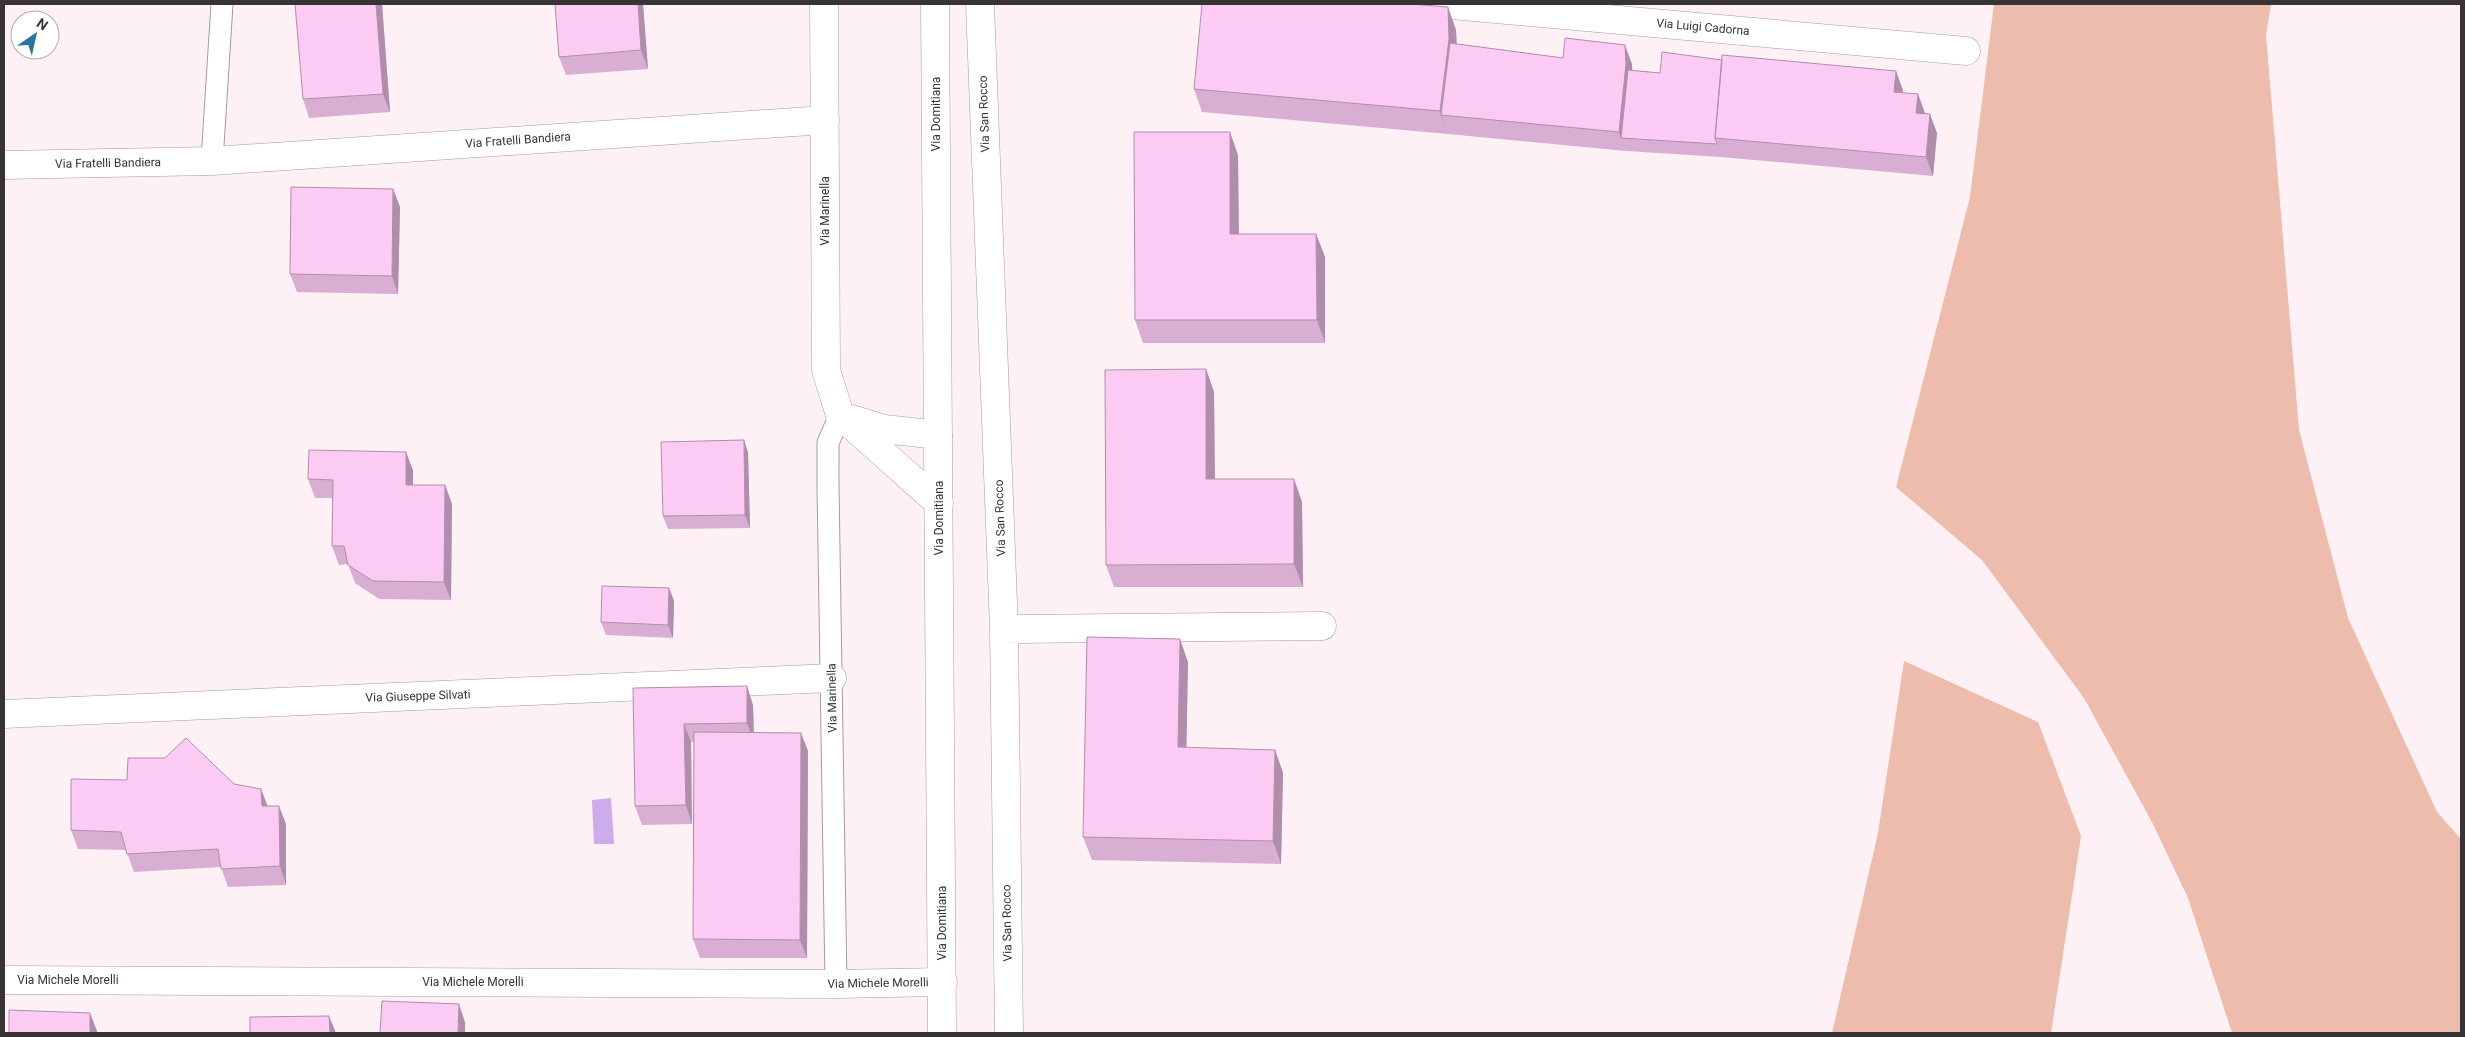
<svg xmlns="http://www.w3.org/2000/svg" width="2465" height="1037" font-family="Roboto,sans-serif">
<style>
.green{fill:#edbcad}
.water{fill:#ceacec}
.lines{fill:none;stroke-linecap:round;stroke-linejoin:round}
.service-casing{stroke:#a59a9e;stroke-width:23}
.minor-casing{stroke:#a59a9e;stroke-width:29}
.tertiary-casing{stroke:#a59a9e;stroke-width:29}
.service{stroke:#fff;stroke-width:21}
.minor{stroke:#fff;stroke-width:28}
.tertiary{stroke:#fff;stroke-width:28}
.wall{fill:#d8afd2}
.shaded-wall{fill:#b08eab}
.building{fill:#fbcbf4;stroke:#b08eab}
.labels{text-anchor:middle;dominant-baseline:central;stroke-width:4;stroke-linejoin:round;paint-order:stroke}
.street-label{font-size:12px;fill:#383335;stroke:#fff}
</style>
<rect width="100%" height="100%" fill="#fdf1f5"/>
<path class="green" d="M1994,4H2271L2266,35L2299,430L2348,618L2437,812L2461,839V1033H2232L2188,898L2153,824L2084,698L1982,560L1896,487L1970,197Z
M1904,661L2038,722L2081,836L2051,1033H1832L1878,833Z"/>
<path class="water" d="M611,798L614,844H594L592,800Z"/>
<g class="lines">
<defs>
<path id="service" d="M212,161L222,4
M836,984L828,486V443L840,415"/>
<path id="minor" d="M824,4L826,370L840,415L939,503
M980,4L1004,629L1009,1033
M1440,4L1966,51
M4,165L212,161L825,120
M851,419L884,429L938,435
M1004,629L1322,626
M4,714L832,678
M4,980L836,984L943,982"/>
<path id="tertiary" d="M935,4L942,1033"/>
</defs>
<use href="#service" class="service-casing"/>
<use href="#minor" class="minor-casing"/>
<use href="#tertiary" class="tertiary-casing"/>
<use href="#service" class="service"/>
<use href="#minor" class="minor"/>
<use href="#tertiary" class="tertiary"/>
</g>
<path class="wall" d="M382,4L390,112L309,118L303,99Z
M555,4H643L648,69L566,75L559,57Z
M1448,7L1456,30L1457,44L1563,58L1632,64V70L1660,73L1903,90V93L1925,113L1937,133L1933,176L1721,157L1626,151L1448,134L1202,112L1194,89Z
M1238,155L1239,234H1316L1325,257V343H1143L1135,320Z
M393,189L400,207L398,294L297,292L290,274Z
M1206,369L1214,392L1215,479H1294L1302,502L1303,587H1114L1106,565Z
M744,440L748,453L750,528L668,529L663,516Z
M413,470V485H445L452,504L451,600L379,599L355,583L348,564L339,565L332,546V498H315L308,479Z
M669,588L674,601L673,638L606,635L601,622Z
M1188,662L1186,748L1275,750L1283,773L1281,864L1092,860L1083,837Z
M633,688L753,705L754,732L808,751L807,958H700L693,939L694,742H691L692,824L642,825L635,806Z
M234,784L261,789L267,806L286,824V885L228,887L221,867L134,872L126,850L78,849L71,830Z"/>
<path class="shaded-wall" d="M376,4H382L390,112L383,94Z
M638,4H643L648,69L641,50Z
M1448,7L1456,30L1457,62L1441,115L1448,134L1440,111Z
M1625,45L1632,64L1633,83L1621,138L1619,132Z
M1896,71L1903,90L1901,111L1894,92Z
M1918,94L1925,113L1923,131L1916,113Z
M1930,114L1937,133L1933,176L1926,157Z
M1230,132L1238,155L1239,257L1230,234Z
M393,189L400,207L398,294L392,276Z
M1316,234L1325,257V343L1317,320Z
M1206,369L1214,392L1215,502L1206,479Z
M744,440L748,453L750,528L745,515Z
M406,452L413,470V503L406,485Z
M1294,479L1302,502L1303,587L1294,564Z
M445,485L452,504L451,600L444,582Z
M669,588L674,601L673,638L668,625Z
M1180,639L1188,662L1186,770L1178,747Z
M747,686L753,705L754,742L747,723Z
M684,724L691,742L692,824L686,805Z
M801,733L808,751L807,958L800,940Z
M1275,750L1283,773L1281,864L1273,841Z
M261,789L268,807L262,806Z
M279,806L286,824V885L280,866Z
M459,1004L465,1022V1033H458Z
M90,1013L97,1031V1033H90Z
M329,1016L336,1033H330Z"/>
<path class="building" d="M295,4H376L383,94L303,99Z
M555,4H638L641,50L559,57Z
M1202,4H1411L1448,7L1449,39L1440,111L1194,89Z
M1565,38L1625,45L1626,64L1619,132L1441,115L1450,43L1563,58Z
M1662,52L1722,60L1715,138L1717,144L1621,138L1628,70L1660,73Z
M1722,55L1896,71L1894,92L1918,94L1916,113L1930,114L1926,157L1715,138Z
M1134,132H1230V234H1316L1317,320H1135Z
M291,187L393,189L392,276L290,274Z
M1206,369V479H1294V564L1106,565L1105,370Z
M744,440L745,515L663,516L661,442Z
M309,450L406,452V485H445L444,582L373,581L348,565L344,546H332L333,480L308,479Z
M602,586L669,588L668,625L601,622Z
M1087,637L1180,639L1178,747L1275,750L1273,841L1083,837Z
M747,686V723L684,724L686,805L635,806L633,688Z
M694,732L801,733L800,940L693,939Z
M186,738L234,784L261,789L262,806H279L280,866L221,869L218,849L127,854L121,832L71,830V779L127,780L128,758H165Z
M382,1001L459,1004L458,1033H380Z
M9,1010L90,1013V1033H9Z
M329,1016L330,1033H250V1017Z"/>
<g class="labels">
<g class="street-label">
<text transform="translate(1703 27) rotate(5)">Via Luigi Cadorna</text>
<text transform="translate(936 114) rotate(-90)">Via Domitiana</text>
<text transform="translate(984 114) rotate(-92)">Via San Rocco</text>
<text transform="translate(518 140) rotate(-4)">Via Fratelli Bandiera</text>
<text transform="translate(108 163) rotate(-1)">Via Fratelli Bandiera</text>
<text transform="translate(825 211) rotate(-90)">Via Marinella</text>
<text transform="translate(939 518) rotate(-90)">Via Domitiana</text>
<text transform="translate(1000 518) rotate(-92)">Via San Rocco</text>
<text transform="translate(418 696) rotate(-2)">Via Giuseppe Silvati</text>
<text transform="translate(832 698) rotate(-91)">Via Marinella</text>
<text transform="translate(942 923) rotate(-90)">Via Domitiana</text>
<text transform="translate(1007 923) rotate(-91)">Via San Rocco</text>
<text x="68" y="980">Via Michele Morelli</text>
<text x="473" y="982">Via Michele Morelli</text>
<text transform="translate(878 983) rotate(-1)">Via Michele Morelli</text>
</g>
</g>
<rect width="2465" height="1037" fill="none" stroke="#383335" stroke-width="10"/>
<g transform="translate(35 35) rotate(34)"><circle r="24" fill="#ffffff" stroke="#afadae"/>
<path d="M0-4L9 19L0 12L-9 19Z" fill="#2774a6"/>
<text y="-8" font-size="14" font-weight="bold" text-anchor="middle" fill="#383335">N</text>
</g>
</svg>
